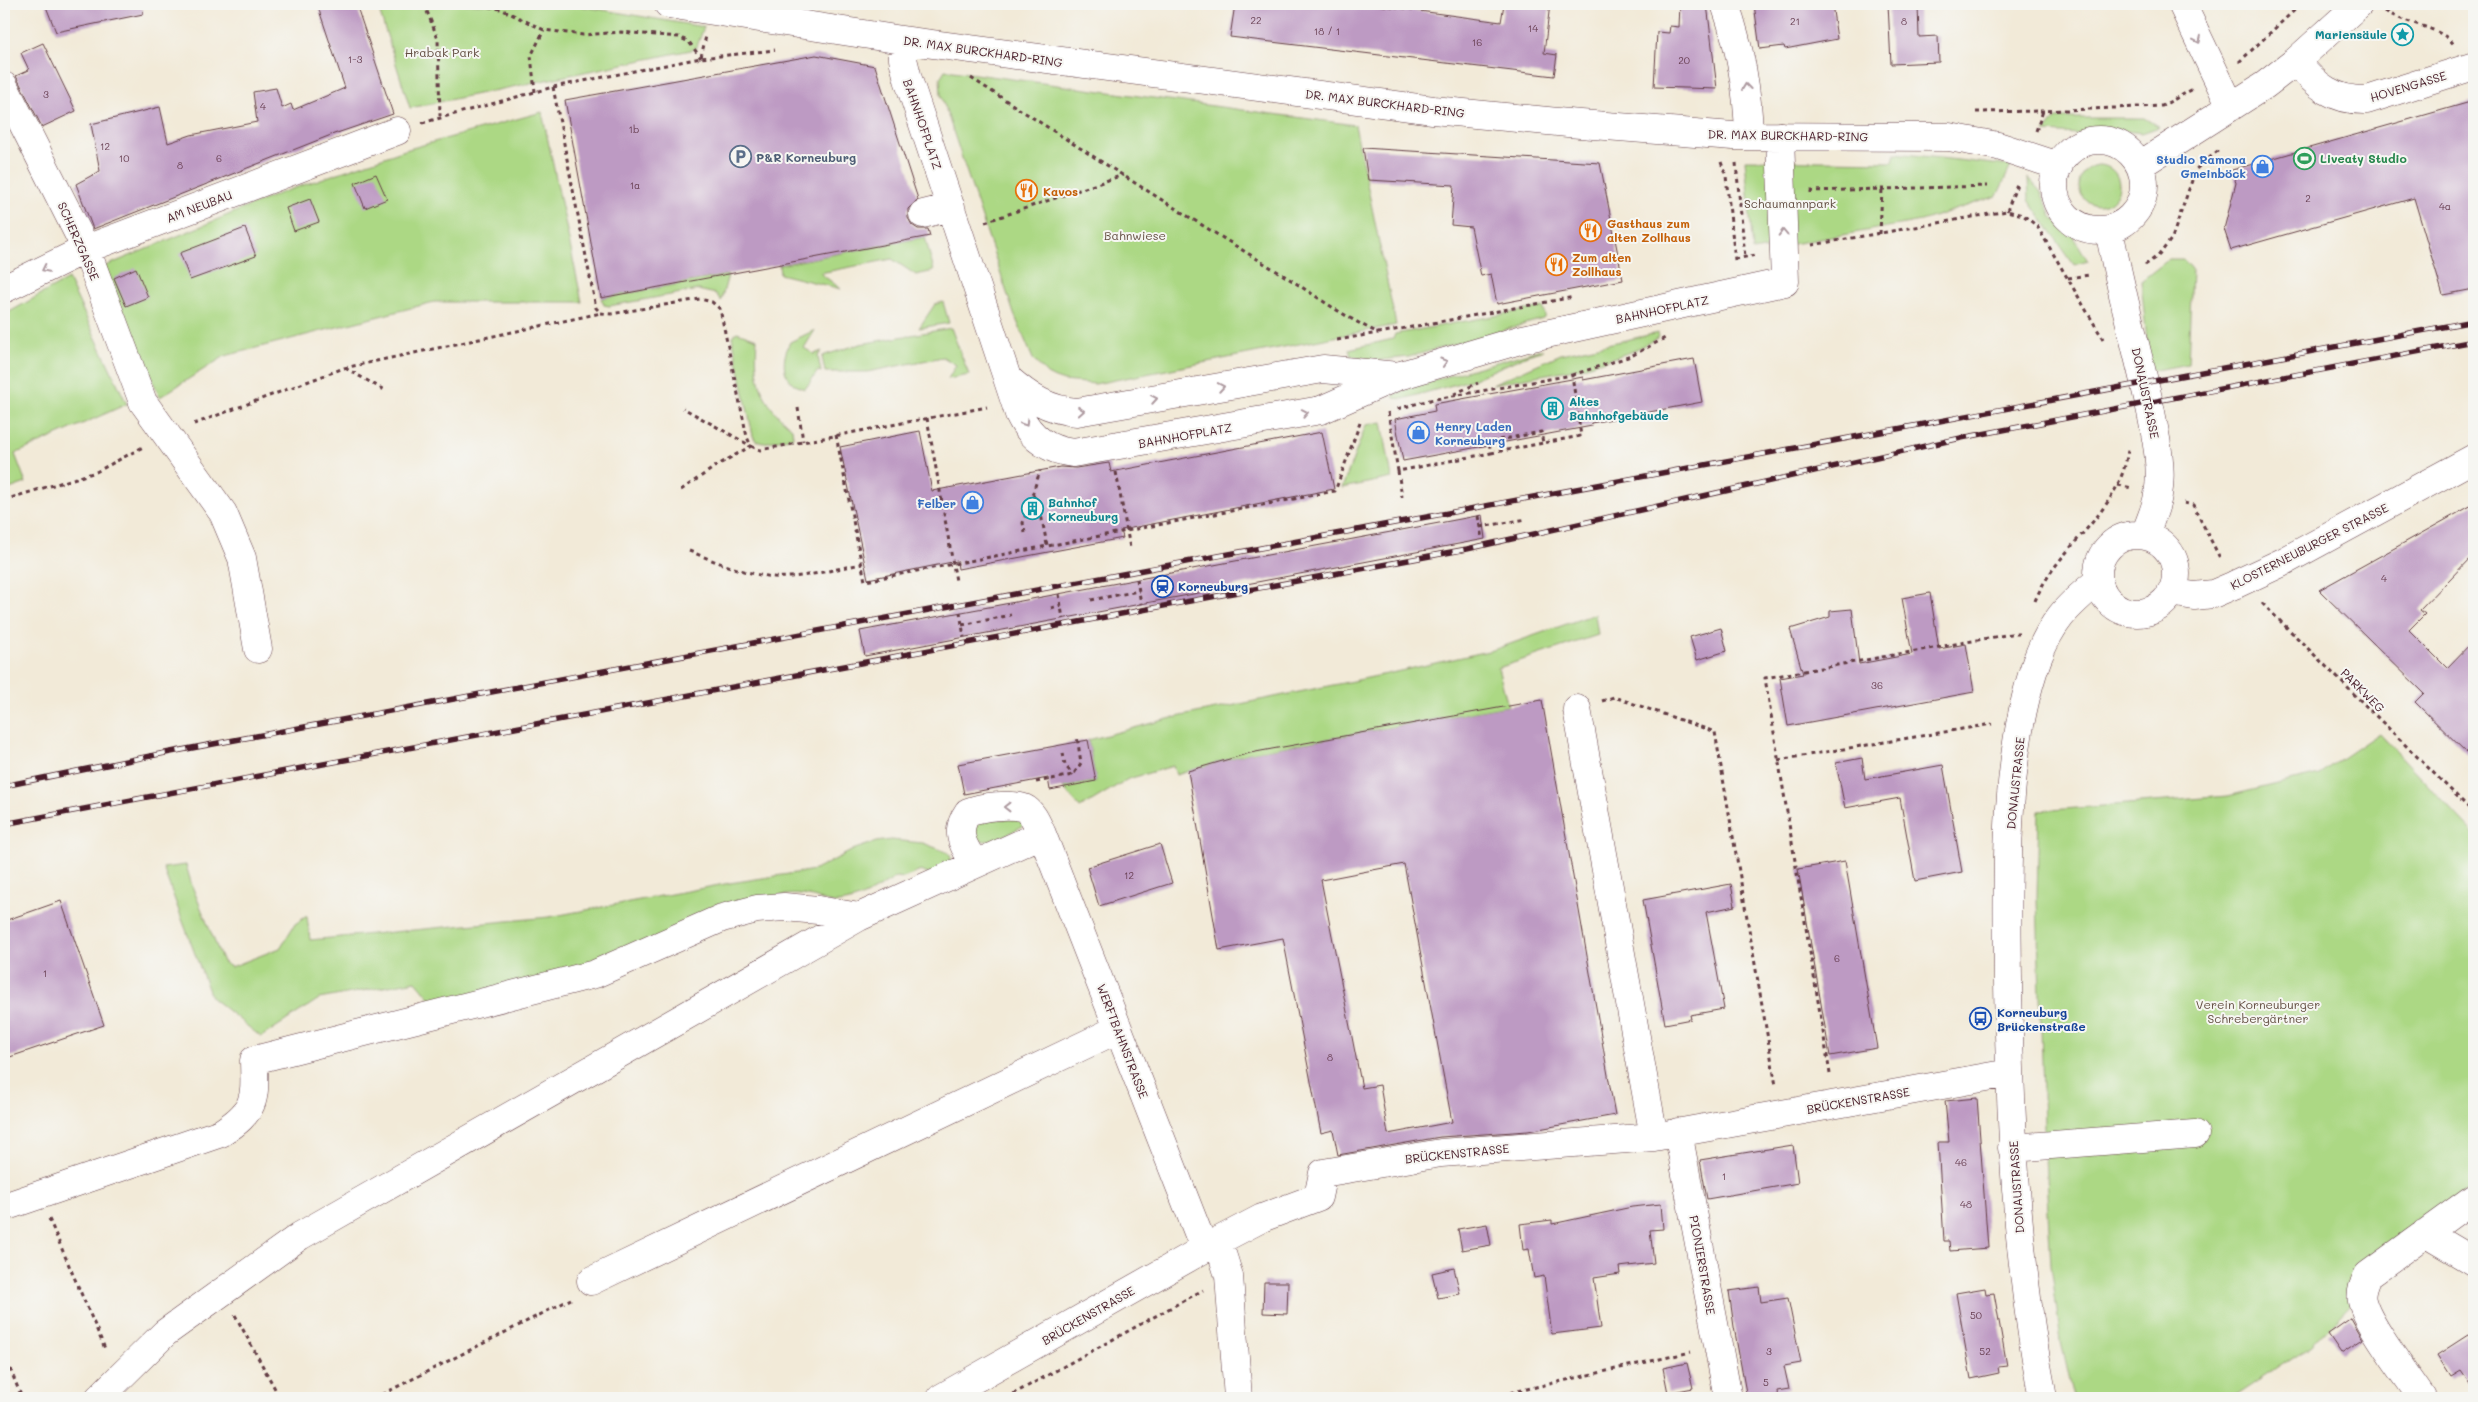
<svg xmlns="http://www.w3.org/2000/svg" width="2478" height="1402" font-family="Mali,sans-serif">
<style>
.green{fill:#acd884;stroke:#7b7c58}
.building{fill:#bd9ac3;fill-rule:evenodd}
.lines{fill:none;stroke-linecap:round;stroke-linejoin:round}
.minor-casing{stroke:#633d45;stroke-width:29}
.path{stroke:#633d45;stroke-width:3;stroke-dasharray:4 4;stroke-linecap:butt}
.minor{stroke:#fff;stroke-width:28}
.rail-casing{stroke:#4a1f2b;stroke-width:5.5}
.rail{stroke:#f6f6f2;stroke-width:4;stroke-dasharray:11;stroke-linecap:butt}
.oneway{stroke:#ae9aa0}
.labels{text-anchor:middle;dominant-baseline:central;stroke-width:4;stroke-linejoin:round;paint-order:stroke}
.number-label{font-size:10px;fill:#673e51}
.culture-label{font-size:12px;font-weight:bold;fill:#0d838f;stroke:#f6f6f2;text-anchor:start}
.street-label{font-size:12px;fill:#4a1f2b;stroke:#f6f6f2}
.park-label{font-size:12px;fill:#624d41;stroke:#f6f6f2}
.service-label{font-size:12px;font-weight:bold;fill:#4e5e75;stroke:#f6f6f2;text-anchor:start}
.leisure-label{font-size:12px;font-weight:bold;fill:#27864d;stroke:#f6f6f2;text-anchor:start}
.shop-label{font-size:12px;font-weight:bold;fill:#366cbe;stroke:#f6f6f2;text-anchor:end}
.food-label{font-size:12px;font-weight:bold;fill:#c56008;stroke:#f6f6f2;text-anchor:start}
.transit-label{font-size:12px;font-weight:bold;fill:#164399;stroke:#f6f6f2;text-anchor:start}
</style>
<rect width="100%" height="100%" fill="#f6f6f2"/>
<filter id="ink" filterUnits="userSpaceOnUse"><feTurbulence type="fractalNoise" baseFrequency=".02" numOctaves="2"/><feDisplacementMap in="SourceGraphic" scale="10" xChannelSelector="R" yChannelSelector="G"/><feConvolveMatrix kernelMatrix="1 2 1 2 8 2 1 2 1" color-interpolation-filters="sRGB"/></filter>
<filter id="wash" filterUnits="userSpaceOnUse"><feTurbulence type="fractalNoise" baseFrequency=".0096" numOctaves="4" result="noise"/><feDisplacementMap in="SourceGraphic" scale="20" xChannelSelector="R" yChannelSelector="G"/><feGaussianBlur stdDeviation="1.12" result="paint"/><feColorMatrix in="noise" values="0 0 0 0 0 0 0 0 0 0 0 0 0 0 0 0 0 1.4 0 .05"/><feComposite in="paint" operator="in"/></filter>
<g filter="url(#wash)">
<rect width="100%" height="100%" fill="#f2ead8"/>
<path class="green" d="M377,4H568L704,27L696,49L410,108Z
M945,70L1355,125L1396,325L1095,384L1064,381L1055,378L1047,374L1033,359L1014,314L941,95L940,78Z
M542,112L582,302H434L225,356L160,397L101,268L283,192L405,150Z
M2056,118H2144L2159,127L2142,133L2100,128L2078,134L2045,132Z
M1895,153L2011,166L1997,196L1921,221L1753,251L1745,160L1893,162Z
M2079 185a20 20 0 1 1 40 0a20 20 0 1 1-40 0Z
M2028,178L2041,192L2052,217L2072,234L2088,261L2074,265L2029,200Z
M925,237L934,271L916,275L892,259L820,273L841,289L780,274L779,265Z
M2169,259H2183L2192,269L2188,364L2150,371L2141,281Z
M728,275L721,301L716,294L698,290L609,306L604,305L601,298Z
M68,279L127,404L15,454L26,483L4,491V315Z
M943,302L949,323L919,328L935,304Z
M1543,307L1545,316L1543,319L1409,357L1373,361L1351,356L1349,349L1393,339L1395,334Z
M951,328L969,375L948,379L956,365L943,357L867,372H825L822,357L825,355L860,344Z
M815,330L804,348L814,354L822,351L818,356L821,372L818,371L805,389C782,383 780,362 790,342Z
M737,332L757,339C754,377 760,403 792,428L793,437L763,443L756,441L753,436L732,336Z
M1658,333L1659,337L1631,352L1580,368L1492,384L1561,354Z
M1542,349V351L1527,355L1474,379L1403,399L1394,398L1393,395L1420,384Z
M1382,422L1392,478L1342,488L1366,425Z
M1595,614L1598,635L1498,668L1508,706L1250,753L1176,775L1173,766L1128,779L1080,808L1063,787L1096,781L1088,740L1172,718L1387,674L1493,650Z
M2379,733L2474,834V1186L2358,1266L2352,1303L2312,1345L2232,1398H2074L2061,1341L2051,1265L2045,1158L2037,898L2039,811L2228,796L2319,774Z
M985,819H1021L1023,826C1010,832 991,846 977,839L974,830L979,821Z
M891,840L923,843L949,853L952,861L935,877L921,871L903,878L897,877C877,888 862,901 838,903C828,904 817,897 808,896C794,893 783,895 769,898L619,960L437,1006L416,981L319,999L261,1037L211,997L163,868L186,865L192,886L223,962L231,967L280,948L295,924L307,916L310,940L549,917L730,883L815,870L855,849L876,842Z"/>
<g id="blocks">
<path class="building" d="M45,4H142L143,14L56,32Z
M317,4H356L393,114L331,135L93,229L76,184L100,171L91,124L160,107L168,143L191,135L257,122L253,92L276,88L282,108L291,104L293,110L345,88Z
M1235,4H1368L1501,22L1504,4H1550L1544,53L1557,55L1554,76L1230,37Z
M1680,4H1707L1717,89L1654,87L1657,32L1669,33L1670,26L1679,27Z
M1754,4H1832L1837,39L1785,49L1784,46L1760,49Z
M1888,4H1918L1919,37L1938,36L1939,62L1891,64Z
M43,43L76,111L42,127L16,76L29,70L21,53Z
M816,55L875,66L918,199L908,209V218L912,225L918,229H928L930,236L601,298L565,100Z
M2474,101V289L2443,295L2414,198L2231,250L2224,229L2236,183L2232,170Z
M1363,148L1600,163L1623,280L1497,304L1491,274L1481,276L1471,227L1451,225L1454,185L1368,180Z
M376,174L387,199L365,208L355,183Z
M310,199L319,222L294,231L286,208Z
M245,228L256,256L190,280L180,253Z
M136,268L148,297L126,306L114,278Z
M1694,359L1702,402L1591,423L1592,426L1403,461L1395,419L1435,411L1434,404L1583,377V380Z
M920,431L932,491L1060,467L1076,468L1109,463L1111,472L1322,432L1334,489L1121,530L1123,538L958,569L957,561L868,579L840,447Z
M2474,504V554L2420,610L2425,614L2409,630L2447,668L2474,640V760L2415,702L2424,693L2319,590Z
M1482,515L1485,539L865,656L860,631Z
M1930,593L1939,649L1966,644L1974,692L1788,726L1780,678L1803,674L1790,629L1830,617V611L1852,609L1859,664L1912,654L1902,598Z
M1721,628L1727,651L1697,660L1690,637Z
M1542,700L1615,1115L1528,1131L1440,1137L1338,1155L1333,1130L1321,1133L1283,938L1219,950L1188,771L1250,753ZM1404,864L1452,1122L1388,1134L1380,1085L1362,1088L1321,880Z
M1088,740L1096,781L1050,790L1048,778L964,794L958,764Z
M1862,758L1865,779L1943,765L1962,872L1915,881L1900,798L1845,808L1836,763Z
M1160,844L1172,883L1099,906L1087,867Z
M1845,861L1877,1048L1830,1056L1798,869Z
M1731,884L1735,906L1706,912L1724,1009L1690,1015L1691,1019L1665,1024L1643,900Z
M61,901L104,1025L4,1059V921Z
M1977,1098L1988,1248L1950,1251L1949,1241H1944L1938,1142H1949L1945,1101Z
M1793,1145L1798,1183L1707,1199L1700,1160Z
M1661,1204L1663,1229L1650,1230L1654,1263L1619,1267L1620,1274L1594,1278L1601,1328L1552,1334L1544,1276L1534,1278L1529,1249L1523,1250L1520,1224L1552,1220V1224L1632,1207Z
M1487,1224L1491,1245L1462,1250L1458,1229Z
M1454,1268L1460,1294L1438,1298L1432,1273Z
M1264,1282H1288L1287,1314L1263,1313Z
M1759,1287L1761,1302L1788,1298L1801,1363L1784,1366L1789,1389L1777,1391L1778,1398H1747L1734,1327L1729,1291Z
M1985,1288L1986,1294L1994,1293L2007,1366L1998,1367L1999,1373L1971,1379L1956,1293Z
M2351,1318L2363,1339L2341,1353L2328,1334Z
M2474,1331V1390L2461,1371L2451,1377L2437,1355Z
M1687,1363L1693,1388L1668,1393L1663,1368Z"/>
</g>
</g>
<g filter="url(#ink)">
<use href="#blocks" fill-opacity="0" stroke="#633d45" stroke-width="1"/>
<g class="lines">
<defs>
<path id="minor" d="M668,4L902,40L1433,110L1568,123L1733,136L1949,137L1998,146L2059,166
M1725,4C1740,47 1748,90 1749,136
M2182,4L2231,107
M902,40L903,59L908,79L1019,414C1030,437 1047,450 1073,453L1321,410L1398,376L1523,339L1785,282L1780,136
M2296,61C2316,86 2334,101 2367,100L2474,66
M4,86L86,249L143,402L223,513L242,558L258,649
M2054 185a45 45 0 1 1 90 0a45 45 0 1 1-90 0Z
M2140,165L2265,85L2296,61L2359,4
M923,214L951,207
M2109,229C2120,291 2138,351 2151,412C2156,438 2163,469 2158,495C2156,509 2149,522 2145,535
M4,289L86,249L397,131
M1007,378C1029,397 1048,410 1077,412L1323,369L1398,376
M2098 574a39 39 0 1 1 78 0a39 39 0 1 1-78 0Z
M2171,592L2194,596L2213,594L2234,585L2281,563L2474,458
M1577,709L1654,1137
M974,863C963,845 954,832 968,812C981,807 1011,803 1024,808C1033,812 1038,826 1042,834L1204,1248
M1678,1132L1728,1398
M2012,1148L2195,1134
M4,1207L221,1133C257,1110 255,1099 254,1060L595,974L722,918L757,909L784,907L818,910L859,917
M2425,1233L2474,1262
M1218,1241L1229,1276L1238,1398
M591,1281L1118,1029
M99,1398L165,1333L300,1236L859,917L1042,834
M941,1398L1218,1241L1262,1218L1318,1197L1323,1173L1441,1153L1654,1137L2009,1073
M2043,1398C2016,1260 2010,1121 2008,980C2007,880 2003,755 2037,660C2051,622 2067,606 2098,581
M2422,1398C2407,1375 2368,1326 2362,1301C2360,1293 2364,1282 2368,1275L2474,1198"/>
</defs>
<use href="#minor" class="minor-casing"/>
<path class="path" d="M424,4L438,39L440,116
M473,4L501,9L544,30L583,35L621,32L679,37L689,42L701,58
M2385,11C2404,24 2443,27 2454,45
M2387,12L2395,4
M701,57L706,36
M2239,62L2301,4
M971,78C1072,143 1173,208 1275,270C1310,291 1341,316 1379,333L1574,297
M553,87L596,308L601,313L611,314L700,299L712,302L720,309L747,437L751,446L760,450L987,407
M535,92L531,56L544,30
M1976,112L2043,111L2162,106L2193,89
M422,123L553,87L701,58L775,50
M2036,131L2043,111
M1721,162L1726,176L1735,260
M1736,163L1745,257
M1811,193V191L1987,186
M2007,211L2018,181
M985,222L1123,175
M1880,234L1882,189
M1812,245L2007,211L2023,215L2037,226L2103,339
M1735,259L1756,255
M2145,265L2159,255L2172,238L2196,169L2220,149
M2068,278L2089,275
M1337,340L1378,333
M345,368L386,391
M1572,375L1631,356L1665,338
M1454,394L1478,383
M798,408L803,441
M1388,412L1398,471L1491,453L1489,442L1541,432L1543,443L1581,436L1572,375L1430,400L1397,409
M927,418L956,581
M194,424L344,368L601,313
M836,435L865,581L1335,491L1360,423
M1491,453L1543,443
M1398,471L1402,497
M1116,472L1130,548
M2118,485L2132,488
M681,490L716,466L751,446L683,408
M1033,495L1040,509L1047,545
M4,500L96,472L143,447
M2184,503L2193,505L2221,560
M1478,516L1482,539
M1480,527L1527,519
M1025,533L1023,523L1040,471
M689,551C717,562 744,574 774,577C803,579 833,569 862,564
M1137,579L1141,604
M1059,594L1063,619
M1091,600L1139,591
M2035,601C2058,544 2121,514 2128,449
M2262,603L2474,813
M1051,608L1061,605
M960,612L964,637
M962,625L1011,615
M1602,701L1614,697L1715,732L1776,1086
M1063,753L1065,765L1073,775
M1778,760L1992,724
M1036,782L1073,775L1081,763L1077,736
M1830,1074L1765,678L2011,634H2019
M49,1219L106,1351
M235,1315L280,1398
M4,1354L22,1398
M375,1398L571,1299
M1006,1398L1203,1290
M1487,1398L1691,1352"/>
<use href="#minor" class="minor"/>
<defs>
<path id="rail" d="M4,786L160,754L2474,321
M4,824L1467,549L1961,438L2474,341"/>
</defs>
<use href="#rail" class="rail-casing"/>
<use href="#rail" class="rail"/>
</g>
<defs><path id="oneway-chevron" d="M-2-3.5L2.5 0L-2 3.5" fill="none" stroke-width="1.6" stroke-linecap="round" stroke-linejoin="round" transform="scale(1.25)"/></defs>
<g class="oneway">
<use href="#oneway-chevron" transform="translate(2198 40) rotate(65)"/>
<use href="#oneway-chevron" transform="translate(1746 87) rotate(-96)"/>
<use href="#oneway-chevron" transform="translate(1783 233) rotate(-92)"/>
<use href="#oneway-chevron" transform="translate(45 269) rotate(154)"/>
<use href="#oneway-chevron" transform="translate(1444 362) rotate(-17)"/>
<use href="#oneway-chevron" transform="translate(1221 387) rotate(-10)"/>
<use href="#oneway-chevron" transform="translate(1154 399) rotate(-10)"/>
<use href="#oneway-chevron" transform="translate(1081 411) rotate(-4)"/>
<use href="#oneway-chevron" transform="translate(1305 413) rotate(-11)"/>
<use href="#oneway-chevron" transform="translate(1025 423) rotate(58)"/>
<use href="#oneway-chevron" transform="translate(1007 807) rotate(-180)"/>
</g>
</g>
<defs>
<symbol id="sight-ring" viewBox="-11 -11 22 22"><circle r="9.5" fill="#f6f6f2" stroke="#0f9aa8" stroke-width="1.5"/><path d="M0-6L1.8-2.2L6-1.7L2.9 1.2L3.7 5.4L0 3.3L-3.7 5.4L-2.9 1.2L-6-1.7L-1.8-2.2Z" fill="#0f9aa8"/></symbol>
<symbol id="parking-ring" viewBox="-11 -11 22 22"><circle r="9.5" fill="#f6f6f2" stroke="#5c6f8a" stroke-width="1.5"/><path d="M-3.5-5.5H1a3.5 3.5 0 0 1 0 7H-1V5.5H-3.5ZM-1-3.4V-.6H.8a1.4 1.4 0 0 0 0-2.8Z" fill="#5c6f8a"/></symbol>
<symbol id="stadium-ring" viewBox="-11 -11 22 22"><circle r="9.5" fill="#f6f6f2" stroke="#2e9e5b" stroke-width="1.5"/><path d="M0-5a6.5 5 0 1 0 0 10a6.5 5 0 1 0 0-10ZM-3.5-1.8h7v3.6h-7Z" fill="#2e9e5b"/></symbol>
<symbol id="shop-ring" viewBox="-11 -11 22 22"><circle r="9.5" fill="#f6f6f2" stroke="#3f7fe0" stroke-width="1.5"/><path d="M-5-2.5h2.3a2.7 3.5 0 0 1 5.4 0H5L5.5 6h-11ZM-1.5-2.5h3a1.5 2.3 0 0 0-3 0Z" fill="#3f7fe0"/></symbol>
<symbol id="restaurant-ring" viewBox="-11 -11 22 22"><circle r="9.5" fill="#f6f6f2" stroke="#e8710a" stroke-width="1.5"/><path d="M-5-6h1v4h1v-4h1v4h1v-4h1v5L-1.5 .5V6h-2V.5L-5-1ZM5-6V6H3V1.5H1.5Q1.5-4 5-6Z" fill="#e8710a"/></symbol>
<symbol id="building-ring" viewBox="-11 -11 22 22"><circle r="9.5" fill="#f6f6f2" stroke="#0f9aa8" stroke-width="1.5"/><path d="M-4-6H4V6H1V3H-1V6H-4ZM-2.5-4.3h1.7v1.8h-1.7ZM.8-4.3h1.7v1.8H.8ZM-2.5-1h1.7V.8h-1.7ZM.8-1h1.7V.8H.8Z" fill="#0f9aa8"/></symbol>
<symbol id="station-ring" viewBox="-11 -11 22 22"><circle r="9.5" fill="#f6f6f2" stroke="#1a4fb4" stroke-width="1.5"/><path d="M-3-6H3Q5-6 5-4V2Q5 4 3 4L4.5 6H3L1.5 4h-3L-3 6H-4.5L-3 4Q-5 4-5 2V-4Q-5-6-3-6ZM-3.5-4v3h7v-3ZM-3.5 1v1.5H-2V1ZM2 1v1.5H3.5V1Z" fill="#1a4fb4"/></symbol>
<symbol id="bus-ring" viewBox="-11 -11 22 22"><circle r="9.5" fill="#f6f6f2" stroke="#1a4fb4" stroke-width="1.5"/><path d="M-5-6H5V4H4V6H2V4H-2V6H-4V4H-5ZM-3.5-4V0h7V-4ZM-3.5 1.2v1.5H-2V1.2ZM2 1.2v1.5H3.5V1.2Z" fill="#1a4fb4"/></symbol>
</defs>
<g fill-rule="evenodd">
<use href="#sight-ring" x="2390" y="22" width="25" height="25"/>
<use href="#parking-ring" x="728" y="144" width="25" height="25"/>
<use href="#stadium-ring" x="2292" y="146" width="25" height="25"/>
<use href="#shop-ring" x="2250" y="154" width="25" height="25"/>
<use href="#restaurant-ring" x="1014" y="178" width="25" height="25"/>
<use href="#restaurant-ring" x="1578" y="218" width="25" height="25"/>
<use href="#restaurant-ring" x="1544" y="252" width="25" height="25"/>
<use href="#building-ring" x="1540" y="396" width="25" height="25"/>
<use href="#shop-ring" x="1406" y="420" width="25" height="25"/>
<use href="#shop-ring" x="960" y="490" width="25" height="25"/>
<use href="#building-ring" x="1020" y="496" width="25" height="25"/>
<use href="#station-ring" x="1150" y="574" width="25" height="25"/>
<use href="#bus-ring" x="1968" y="1006" width="25" height="25"/>
</g>
<g class="labels">
<g class="number-label">
<text x="1256" y="20">22</text>
<text x="1795" y="21">21</text>
<text x="1904" y="21">8</text>
<text x="1533" y="28">14</text>
<text x="1327" y="31">18 / 1</text>
<text x="1477" y="42">16</text>
<text x="355" y="59">1-3</text>
<text x="1684" y="60">20</text>
<text x="46" y="94">3</text>
<text x="263" y="106">4</text>
<text x="634" y="129">1b</text>
<text x="105" y="146">12</text>
<text x="124" y="158">10</text>
<text x="219" y="158">6</text>
<text x="180" y="165">8</text>
<text x="635" y="185">1a</text>
<text x="2308" y="198">2</text>
<text x="2445" y="206">4a</text>
<text x="2384" y="578">4</text>
<text x="1877" y="685">36</text>
<text x="1129" y="875">12</text>
<text x="1837" y="958">6</text>
<text x="45" y="973">1</text>
<text x="1330" y="1057">8</text>
<text x="1961" y="1162">46</text>
<text x="1724" y="1176">1</text>
<text x="1966" y="1204">48</text>
<text x="1976" y="1315">50</text>
<text x="1769" y="1351">3</text>
<text x="1985" y="1351">52</text>
<text x="1766" y="1382">5</text>
</g>
<g class="culture-label">
<text x="2387" y="34" text-anchor="end">Mariensäule</text>
<text x="1569" y="401">Altes<tspan x="1569" dy="14">Bahnhofgebäude</tspan></text>
<text x="1048" y="502">Bahnhof<tspan x="1048" dy="14">Korneuburg</tspan></text>
</g>
<g class="street-label">
<text transform="translate(983 51) rotate(8)">DR. MAX BURCKHARD-RING</text>
<text transform="translate(2408 86) rotate(-17)">HOVENGASSE</text>
<text transform="translate(1385 103) rotate(7)">DR. MAX BURCKHARD-RING</text>
<text transform="translate(923 124) rotate(71)">BAHNHOFPLATZ</text>
<text transform="translate(1788 135) rotate(1)">DR. MAX BURCKHARD-RING</text>
<text transform="translate(199 206) rotate(-21)">AM NEUBAU</text>
<text transform="translate(79 241) rotate(66)">SCHERZGASSE</text>
<text transform="translate(1662 309) rotate(-12)">BAHNHOFPLATZ</text>
<text transform="translate(2146 393) rotate(78)">DONAUSTRASSE</text>
<text transform="translate(1185 435) rotate(-10)">BAHNHOFPLATZ</text>
<text transform="translate(2309 546) rotate(-27)">KLOSTERNEUBURGER STRASSE</text>
<text transform="translate(2363 690) rotate(45)">PARKWEG</text>
<text transform="translate(2015 783) rotate(-84)">DONAUSTRASSE</text>
<text transform="translate(1123 1041) rotate(69)">WERFTBAHNSTRASSE</text>
<text transform="translate(1858 1100) rotate(-10)">BRÜCKENSTRASSE</text>
<text transform="translate(1457 1153) rotate(-6)">BRÜCKENSTRASSE</text>
<text transform="translate(2016 1187) rotate(-94)">DONAUSTRASSE</text>
<text transform="translate(1703 1265) rotate(80)">PIONIERSTRASSE</text>
<text transform="translate(1088 1315) rotate(-30)">BRÜCKENSTRASSE</text>
</g>
<g class="park-label">
<text x="442" y="52">Hrabak Park</text>
<text x="1790" y="203">Schaumannpark</text>
<text x="1135" y="235">Bahnwiese</text>
<text x="2258" y="1004">Verein Korneuburger<tspan x="2258" dy="14">Schrebergärtner</tspan></text>
</g>
<g class="service-label">
<text x="756" y="157">P&amp;R Korneuburg</text>
</g>
<g class="leisure-label">
<text x="2320" y="158">Liveaty Studio</text>
</g>
<g class="shop-label">
<text x="2246" y="159">Studio Ramona<tspan x="2246" dy="14">Gmeinböck</tspan></text>
<text x="1435" y="426" text-anchor="start">Henry Laden<tspan x="1435" dy="14">Korneuburg</tspan></text>
<text x="956" y="503">Felber</text>
</g>
<g class="food-label">
<text x="1043" y="191">Kavos</text>
<text x="1607" y="223">Gasthaus zum<tspan x="1607" dy="14">alten Zollhaus</tspan></text>
<text x="1572" y="257">Zum alten<tspan x="1572" dy="14">Zollhaus</tspan></text>
</g>
<g class="transit-label">
<text x="1178" y="586">Korneuburg</text>
<text x="1997" y="1012">Korneuburg<tspan x="1997" dy="14">Brückenstraße</tspan></text>
</g>
</g>
<rect width="2478" height="1402" fill="none" stroke="#f6f6f2" stroke-width="20"/>
</svg>
